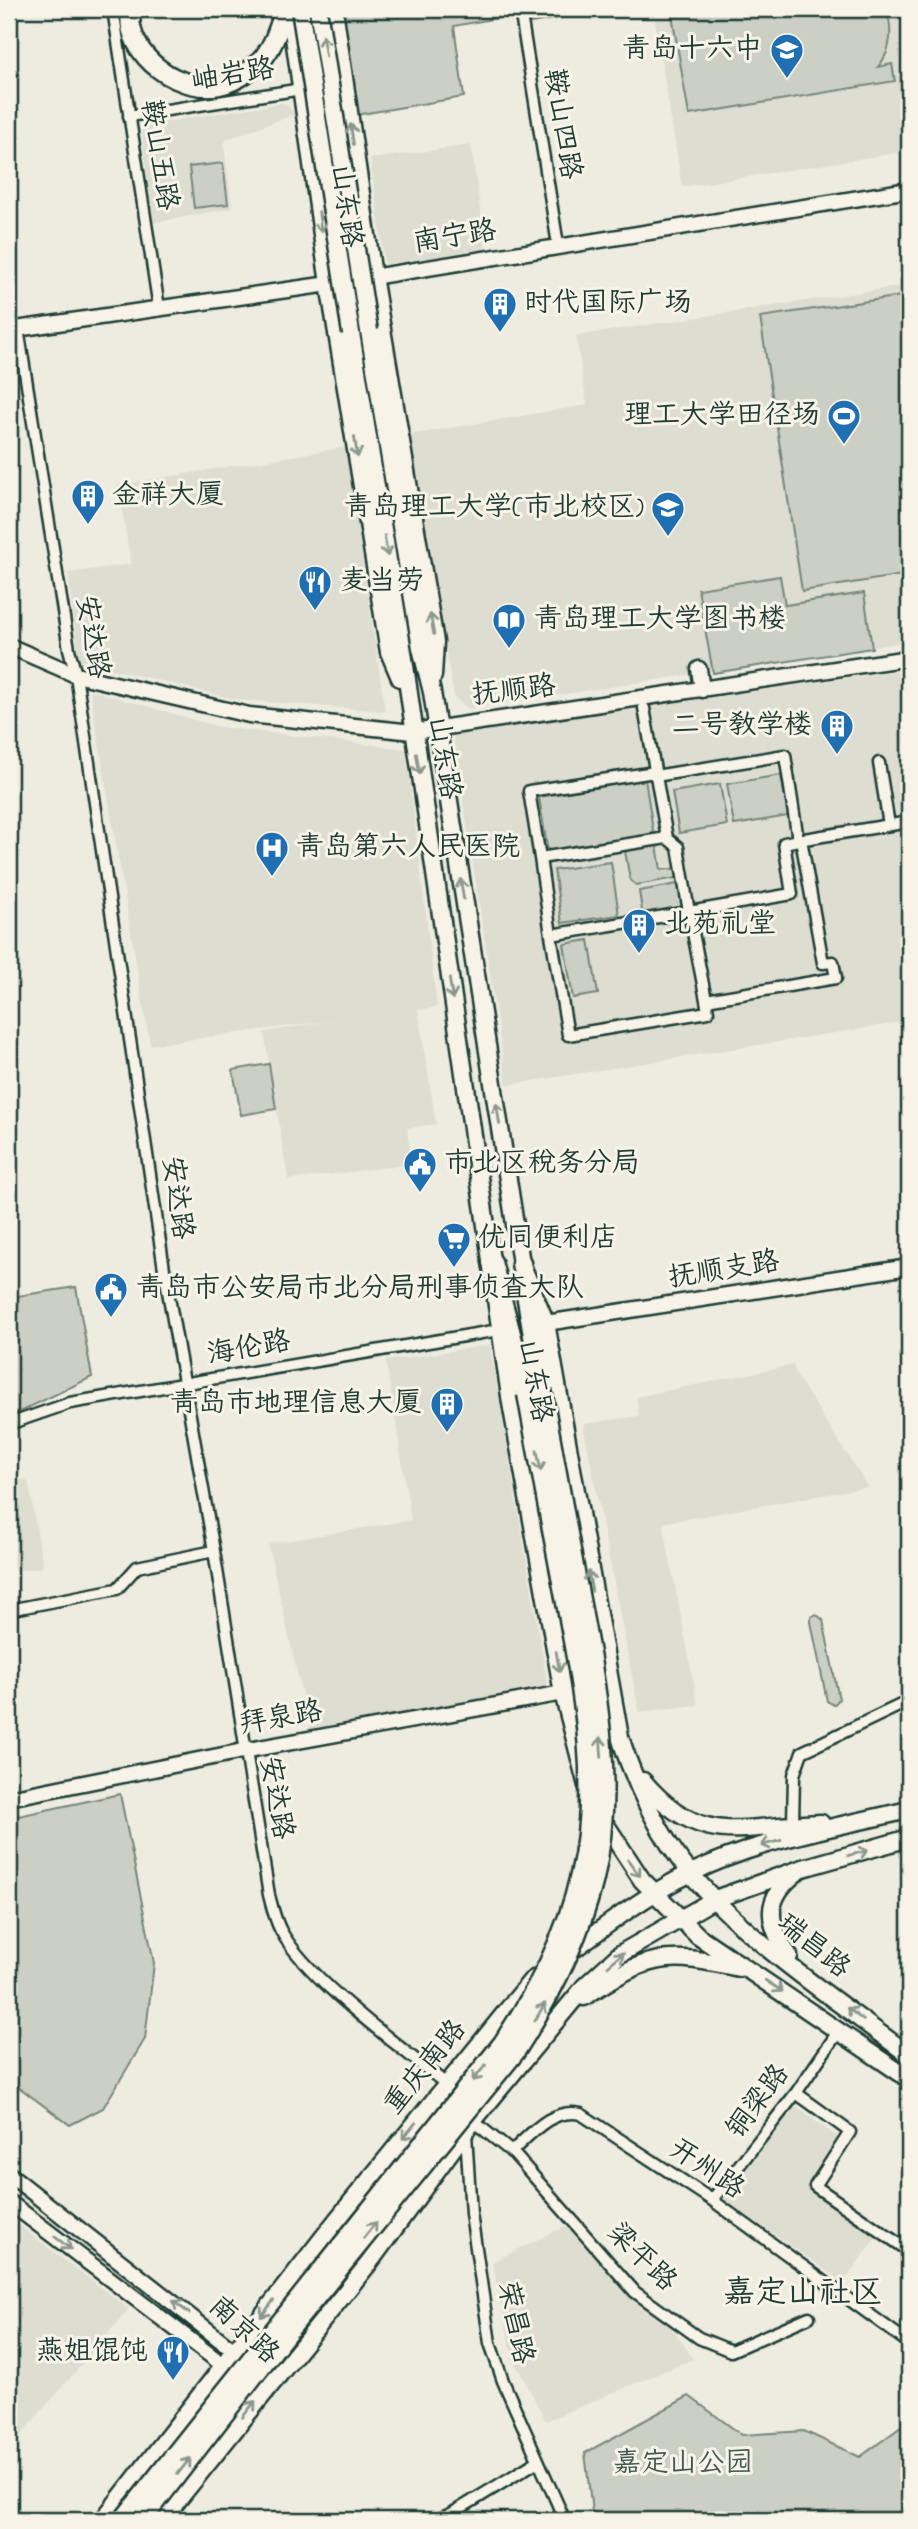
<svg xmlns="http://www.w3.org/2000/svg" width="918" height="2529" font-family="'Indie Flower','LXGW WenKai TC',sans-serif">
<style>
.built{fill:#ddddd2}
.green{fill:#cccfc4;stroke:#76867c;stroke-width:2}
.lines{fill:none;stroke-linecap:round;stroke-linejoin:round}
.street-casing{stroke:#1f3d34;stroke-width:15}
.secondary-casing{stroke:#1f3d34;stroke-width:19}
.primary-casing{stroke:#1f3d34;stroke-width:21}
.highway-casing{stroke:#1f3d34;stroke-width:23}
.street{stroke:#f7f3e8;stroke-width:10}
.secondary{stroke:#f7f3e8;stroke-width:14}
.primary{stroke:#f7f3e8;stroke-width:16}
.highway{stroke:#f7f3e8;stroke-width:18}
.primary-bridge-casing{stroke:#1f3d34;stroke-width:21;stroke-linecap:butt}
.highway-bridge-casing{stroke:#1f3d34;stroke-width:23;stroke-linecap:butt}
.primary-bridge{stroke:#f7f3e8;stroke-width:16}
.highway-bridge{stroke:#f7f3e8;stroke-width:18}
.oneway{stroke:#8b988e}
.labels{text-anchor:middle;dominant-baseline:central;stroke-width:6;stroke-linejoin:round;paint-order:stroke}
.poi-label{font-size:28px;fill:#1f3d34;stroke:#f7f3e8;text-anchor:start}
.street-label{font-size:28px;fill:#1f3d34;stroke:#f7f3e8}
.park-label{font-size:28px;fill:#425a51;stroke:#f7f3e8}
.quarter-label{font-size:32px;fill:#1f3d34;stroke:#f7f3e8}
</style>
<rect width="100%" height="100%" fill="#eeece1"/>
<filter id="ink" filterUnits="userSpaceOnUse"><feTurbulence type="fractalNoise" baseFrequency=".0143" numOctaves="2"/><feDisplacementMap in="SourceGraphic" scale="14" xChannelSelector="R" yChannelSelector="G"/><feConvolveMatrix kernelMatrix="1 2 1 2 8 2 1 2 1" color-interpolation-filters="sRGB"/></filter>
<g filter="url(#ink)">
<path class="built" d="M653,9H909V151L682,187Z
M281,103L286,104L295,114L227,139L224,143L232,208L153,223L141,126Z
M471,145L486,250L385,264L370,159Z
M909,285V641L468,709L454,697L408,435L587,405L576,336Z
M346,447L385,711L238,700L79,661L68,573L131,564L118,485Z
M909,669V1021L507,1085L453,735Z
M90,690L220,727L406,749L437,1007L418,1010L436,1124L407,1128L412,1164L288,1180L264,1032L335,1020L150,1045Z
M490,1345L548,1688L310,1729L268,1544L411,1520L386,1361Z
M793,1365L796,1375L868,1487L663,1523L698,1705L639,1712L583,1424L639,1416L636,1397Z
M28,1479L43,1567L9,1572V1481Z
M791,2103L840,2139L806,2184L876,2238L843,2282L722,2198Z
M9,2218L129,2309L11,2447L9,2446Z
M566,2226L631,2297L667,2320L693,2359L546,2421L513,2359L492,2262Z"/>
<path class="green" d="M340,9H603V10L531,23L530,12L454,26L464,97L355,115Z
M671,9H886C893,28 892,51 878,67L892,64L895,81L689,115Z
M223,163L228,204L194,208L189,167Z
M909,295V574L802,591L760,317Z
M780,576L785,605L864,593L872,648L713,673L698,589Z
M781,775L788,816L734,825L727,784Z
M645,779L654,836L548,853L539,797Z
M720,784L727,825L679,833L672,792Z
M657,845L661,870L680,868L682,877L636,885L630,880L625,851Z
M611,862L619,915L562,923L554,870Z
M683,883L687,909L643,917L639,891Z
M589,940L598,994L573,998L564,944Z
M269,1064L276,1109L241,1115L233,1070Z
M76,1287L92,1377L9,1417V1325L13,1324L11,1297Z
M816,1614L823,1620L839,1699L834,1705L827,1701L811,1622V1617Z
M120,1794L154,1963L145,2039L103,2108L70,2125L9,2080V1818Z
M689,2396L742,2435L804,2431L860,2457L909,2421V2520H593L585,2453Z"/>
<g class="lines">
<defs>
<path id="street" d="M113,9L159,308
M520,9L558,245
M129,116L302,89
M18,328L69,649L76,675L164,1269L214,1551L269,1895C272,1907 275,1920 281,1931C307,1979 402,2048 446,2084
M644,708L667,838L678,847L689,912L551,935L540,858L667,838
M879,763L889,825
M655,776L785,755L798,840L784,843L792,894L689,912L706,1000
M798,840L909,822
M540,858L529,791L655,772
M551,935L568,1035L708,1012L706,1000L836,978L833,962L823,963L801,839
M9,1424L70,1403L499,1330
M9,1610L117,1589L137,1567L214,1551
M793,1824L794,1775L802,1752L909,1701
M796,2093L850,2132L815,2186L909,2251
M473,2121L514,2154L635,2292L699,2338L731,2351L809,2317
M466,2133L471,2214L490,2343L503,2381L562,2514
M511,2152C531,2134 552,2107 581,2114L712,2200L909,2343
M712,2200L796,2093L840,2029
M436,2520L451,2514L538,2461"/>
<path id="secondary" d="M9,330L329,284L909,190
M9,646L76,675L249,715L413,732L909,658
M699,669L702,690
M546,1323L909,1267
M9,1798L243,1751L563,1693
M9,2174L242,2357
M9,2202L223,2365L268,2385"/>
<path id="primary" d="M290,9L329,284L389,652L400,678
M334,9L373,276L435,642L433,676
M369,331L421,648L432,692L521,1263L546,1323L620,1737C635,1784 659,1836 691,1874C751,1945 835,1999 909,2055
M351,333L403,652L493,1274
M496,1299L511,1403L563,1693L587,1786
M643,1781C703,1851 743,1825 821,1823
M600,1816L642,1880L698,1936L909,2079
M565,1956C605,1926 644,1896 689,1874C758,1840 835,1827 909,1810
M789,1956C768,1924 762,1900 796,1873
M584,1997C647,1955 665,1951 739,1968
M103,2520L336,2221L531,1981L542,1974
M162,2520L369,2263L473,2121L585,1986L620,1954L715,1899L803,1868L909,1838"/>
<path id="highway" d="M131,9C123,56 183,98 227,83C236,80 248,72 255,66C272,53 279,28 285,9
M492,1262L527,1394
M521,1263L542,1390"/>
</defs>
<use href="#street" class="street-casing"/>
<use href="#secondary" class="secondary-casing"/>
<use href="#primary" class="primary-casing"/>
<use href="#highway" class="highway-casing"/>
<use href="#street" class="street"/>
<use href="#secondary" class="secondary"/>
<use href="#primary" class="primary"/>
<use href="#highway" class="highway"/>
<defs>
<path id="primary-bridge" d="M300,9L351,333
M318,9L369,331"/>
<path id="highway-bridge" d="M123,2520L503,2043C536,1992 567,1936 580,1875C602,1782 581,1684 564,1592C551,1526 539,1460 527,1394
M142,2520L289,2330L515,2052C549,1999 579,1941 594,1879C616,1784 596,1683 578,1589C566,1523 554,1457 542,1390"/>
</defs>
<use href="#primary-bridge" class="primary-bridge-casing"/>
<use href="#highway-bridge" class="highway-bridge-casing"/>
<use href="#primary-bridge" class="primary-bridge"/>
<use href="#highway-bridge" class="highway-bridge"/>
</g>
<defs><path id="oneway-shaft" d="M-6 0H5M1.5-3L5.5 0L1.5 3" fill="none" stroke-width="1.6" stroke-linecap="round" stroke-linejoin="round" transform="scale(1.75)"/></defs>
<g class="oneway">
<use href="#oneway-shaft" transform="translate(324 46) rotate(-99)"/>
<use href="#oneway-shaft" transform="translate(352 134) rotate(-98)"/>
<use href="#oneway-shaft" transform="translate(320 222) rotate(83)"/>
<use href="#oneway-shaft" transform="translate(356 447) rotate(81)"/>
<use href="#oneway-shaft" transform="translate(386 546) rotate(81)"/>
<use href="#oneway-shaft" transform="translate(432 624) rotate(-100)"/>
<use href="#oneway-shaft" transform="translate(418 764) rotate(81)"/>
<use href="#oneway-shaft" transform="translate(462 889) rotate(-99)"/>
<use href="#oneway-shaft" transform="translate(451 989) rotate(81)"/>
<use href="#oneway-shaft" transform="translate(498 1114) rotate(-99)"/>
<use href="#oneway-shaft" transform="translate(539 1461) rotate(79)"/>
<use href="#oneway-shaft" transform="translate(590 1581) rotate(-100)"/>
<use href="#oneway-shaft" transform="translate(558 1662) rotate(80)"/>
<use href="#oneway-shaft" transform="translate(601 1747) rotate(-94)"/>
<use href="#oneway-shaft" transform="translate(771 1843) rotate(165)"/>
<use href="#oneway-shaft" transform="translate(858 1853) rotate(-15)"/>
<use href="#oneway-shaft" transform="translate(634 1868) rotate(53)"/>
<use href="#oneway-shaft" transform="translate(616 1959) rotate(-40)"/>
<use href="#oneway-shaft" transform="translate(774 1986) rotate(33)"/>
<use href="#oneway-shaft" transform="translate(540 2012) rotate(-60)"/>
<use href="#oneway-shaft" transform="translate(855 2014) rotate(-143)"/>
<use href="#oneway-shaft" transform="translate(479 2073) rotate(129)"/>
<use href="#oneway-shaft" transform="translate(409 2131) rotate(129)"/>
<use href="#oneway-shaft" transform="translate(370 2230) rotate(-51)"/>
<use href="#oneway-shaft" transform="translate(63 2243) rotate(37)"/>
<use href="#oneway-shaft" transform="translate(181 2307) rotate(-142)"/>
<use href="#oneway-shaft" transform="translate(267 2309) rotate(128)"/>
<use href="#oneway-shaft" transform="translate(249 2409) rotate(-52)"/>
<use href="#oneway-shaft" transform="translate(184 2466) rotate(-52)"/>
</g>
</g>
<defs>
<symbol id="school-pin" viewBox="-11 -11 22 30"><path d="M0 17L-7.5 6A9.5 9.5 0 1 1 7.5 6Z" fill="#1f6fb2" stroke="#f7f3e8"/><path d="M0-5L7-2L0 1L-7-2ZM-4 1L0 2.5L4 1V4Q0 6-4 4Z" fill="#fff"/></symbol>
<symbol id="building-pin" viewBox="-11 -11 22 30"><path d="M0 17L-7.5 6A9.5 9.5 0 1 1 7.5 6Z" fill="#1f6fb2" stroke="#f7f3e8"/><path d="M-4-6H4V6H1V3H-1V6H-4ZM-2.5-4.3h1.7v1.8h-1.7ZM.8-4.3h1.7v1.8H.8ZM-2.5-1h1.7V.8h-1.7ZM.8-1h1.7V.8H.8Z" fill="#fff"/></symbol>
<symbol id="stadium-pin" viewBox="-11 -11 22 30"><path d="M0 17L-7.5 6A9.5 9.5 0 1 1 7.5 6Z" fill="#1f6fb2" stroke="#f7f3e8"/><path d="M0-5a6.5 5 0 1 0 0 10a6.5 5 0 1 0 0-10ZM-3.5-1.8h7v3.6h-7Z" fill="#fff"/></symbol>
<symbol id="university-pin" viewBox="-11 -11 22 30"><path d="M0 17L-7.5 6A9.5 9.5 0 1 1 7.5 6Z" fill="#1f6fb2" stroke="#f7f3e8"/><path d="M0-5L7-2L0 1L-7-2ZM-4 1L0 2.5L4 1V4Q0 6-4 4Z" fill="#fff"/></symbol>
<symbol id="restaurant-pin" viewBox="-11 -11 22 30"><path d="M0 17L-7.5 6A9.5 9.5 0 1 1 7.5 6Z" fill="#1f6fb2" stroke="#f7f3e8"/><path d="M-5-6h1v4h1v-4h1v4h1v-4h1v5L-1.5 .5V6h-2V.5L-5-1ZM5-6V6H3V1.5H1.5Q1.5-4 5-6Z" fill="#fff"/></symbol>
<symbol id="library-pin" viewBox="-11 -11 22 30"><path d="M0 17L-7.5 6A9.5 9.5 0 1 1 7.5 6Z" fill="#1f6fb2" stroke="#f7f3e8"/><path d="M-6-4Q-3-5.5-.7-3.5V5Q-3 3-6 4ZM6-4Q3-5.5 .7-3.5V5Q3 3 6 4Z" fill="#fff"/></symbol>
<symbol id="hospital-pin" viewBox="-11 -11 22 30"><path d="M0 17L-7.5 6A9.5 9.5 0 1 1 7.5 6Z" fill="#1f6fb2" stroke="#f7f3e8"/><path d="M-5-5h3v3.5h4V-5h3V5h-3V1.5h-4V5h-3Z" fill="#fff"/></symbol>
<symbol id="civic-pin" viewBox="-11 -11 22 30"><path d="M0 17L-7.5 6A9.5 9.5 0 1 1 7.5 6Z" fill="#1f6fb2" stroke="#f7f3e8"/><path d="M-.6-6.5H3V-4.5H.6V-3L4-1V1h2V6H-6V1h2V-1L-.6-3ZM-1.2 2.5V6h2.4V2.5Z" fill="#fff"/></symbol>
<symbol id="supermarket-pin" viewBox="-11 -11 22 30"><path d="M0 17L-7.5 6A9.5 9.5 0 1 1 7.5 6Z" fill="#1f6fb2" stroke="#f7f3e8"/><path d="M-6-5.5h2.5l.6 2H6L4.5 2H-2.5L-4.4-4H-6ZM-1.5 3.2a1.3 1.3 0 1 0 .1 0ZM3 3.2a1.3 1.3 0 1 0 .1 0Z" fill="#fff"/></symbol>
</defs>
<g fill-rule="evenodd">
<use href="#school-pin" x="768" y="31" width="38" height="52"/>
<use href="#building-pin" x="481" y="285" width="38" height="52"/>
<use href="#stadium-pin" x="825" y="397" width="38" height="52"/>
<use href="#building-pin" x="69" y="477" width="38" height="52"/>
<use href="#university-pin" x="649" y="489" width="38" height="52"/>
<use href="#restaurant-pin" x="296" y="563" width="38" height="52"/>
<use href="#library-pin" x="490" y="601" width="38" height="52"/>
<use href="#building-pin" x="818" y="707" width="38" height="52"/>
<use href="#hospital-pin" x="253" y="829" width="38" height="52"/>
<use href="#building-pin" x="620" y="906" width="38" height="52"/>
<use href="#civic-pin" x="401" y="1145" width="38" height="52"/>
<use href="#supermarket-pin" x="435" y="1220" width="38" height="52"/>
<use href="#civic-pin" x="92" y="1270" width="38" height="52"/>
<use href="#building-pin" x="428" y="1385" width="38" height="52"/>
<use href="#restaurant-pin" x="154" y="2333" width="38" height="52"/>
</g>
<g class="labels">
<g class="poi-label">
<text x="762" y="50" text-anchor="end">青岛十六中</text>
<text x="524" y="304">时代国际广场</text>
<text x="820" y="416" text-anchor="end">理工大学田径场</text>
<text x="112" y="496">金祥大厦</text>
<text x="644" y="508" text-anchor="end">青岛理工大学(市北校区)</text>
<text x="340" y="582">麦当劳</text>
<text x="534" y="620">青岛理工大学图书楼</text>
<text x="812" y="726" text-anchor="end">二号教学楼</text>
<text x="296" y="848">青岛第六人民医院</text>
<text x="664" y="925">北苑礼堂</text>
<text x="444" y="1164">市北区税务分局</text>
<text x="478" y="1239">优同便利店</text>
<text x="136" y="1289">青岛市公安局市北分局刑事侦查大队</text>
<text x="422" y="1404" text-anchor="end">青岛市地理信息大厦</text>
<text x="148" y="2352" text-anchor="end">燕姐馄饨</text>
</g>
<g class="street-label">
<text transform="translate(233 76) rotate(-9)">岫岩路</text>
<text transform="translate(561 124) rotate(81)">鞍山四路</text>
<text transform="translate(158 155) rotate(81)">鞍山五路</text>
<text transform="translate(345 206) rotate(82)">山东路</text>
<text transform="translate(455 238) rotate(-9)">南宁路</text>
<text transform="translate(91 637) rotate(80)">安达路</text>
<text transform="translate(514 692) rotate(-7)">抚顺路</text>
<text transform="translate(443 758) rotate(81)">山东路</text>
<text transform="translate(176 1198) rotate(82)">安达路</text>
<text transform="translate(724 1271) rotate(-9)">抚顺支路</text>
<text transform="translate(249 1349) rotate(-10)">海伦路</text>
<text transform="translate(534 1381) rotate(80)">山东路</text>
<text transform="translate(281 1719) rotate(-10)">拜泉路</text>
<text transform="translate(275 1798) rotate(80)">安达路</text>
<text transform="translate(813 1947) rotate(39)">瑞昌路</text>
<text transform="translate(426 2068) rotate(-51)">重庆南路</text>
<text transform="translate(759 2102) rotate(-53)">铜梁路</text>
<text transform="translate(706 2170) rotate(34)">开州路</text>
<text transform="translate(641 2258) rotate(44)">梁平路</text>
<text transform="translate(514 2323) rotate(78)">荣昌路</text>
<text transform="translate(243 2331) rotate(43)">南京路</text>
</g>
<g class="park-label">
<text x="683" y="2464">嘉定山公园</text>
</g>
<g class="quarter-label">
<text x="803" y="2294">嘉定山社区</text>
</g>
</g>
<rect width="918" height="2529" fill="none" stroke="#f7f3e8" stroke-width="35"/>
<rect x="18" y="18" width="883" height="2494" fill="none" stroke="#1f3d34" stroke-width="2.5" filter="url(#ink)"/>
</svg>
